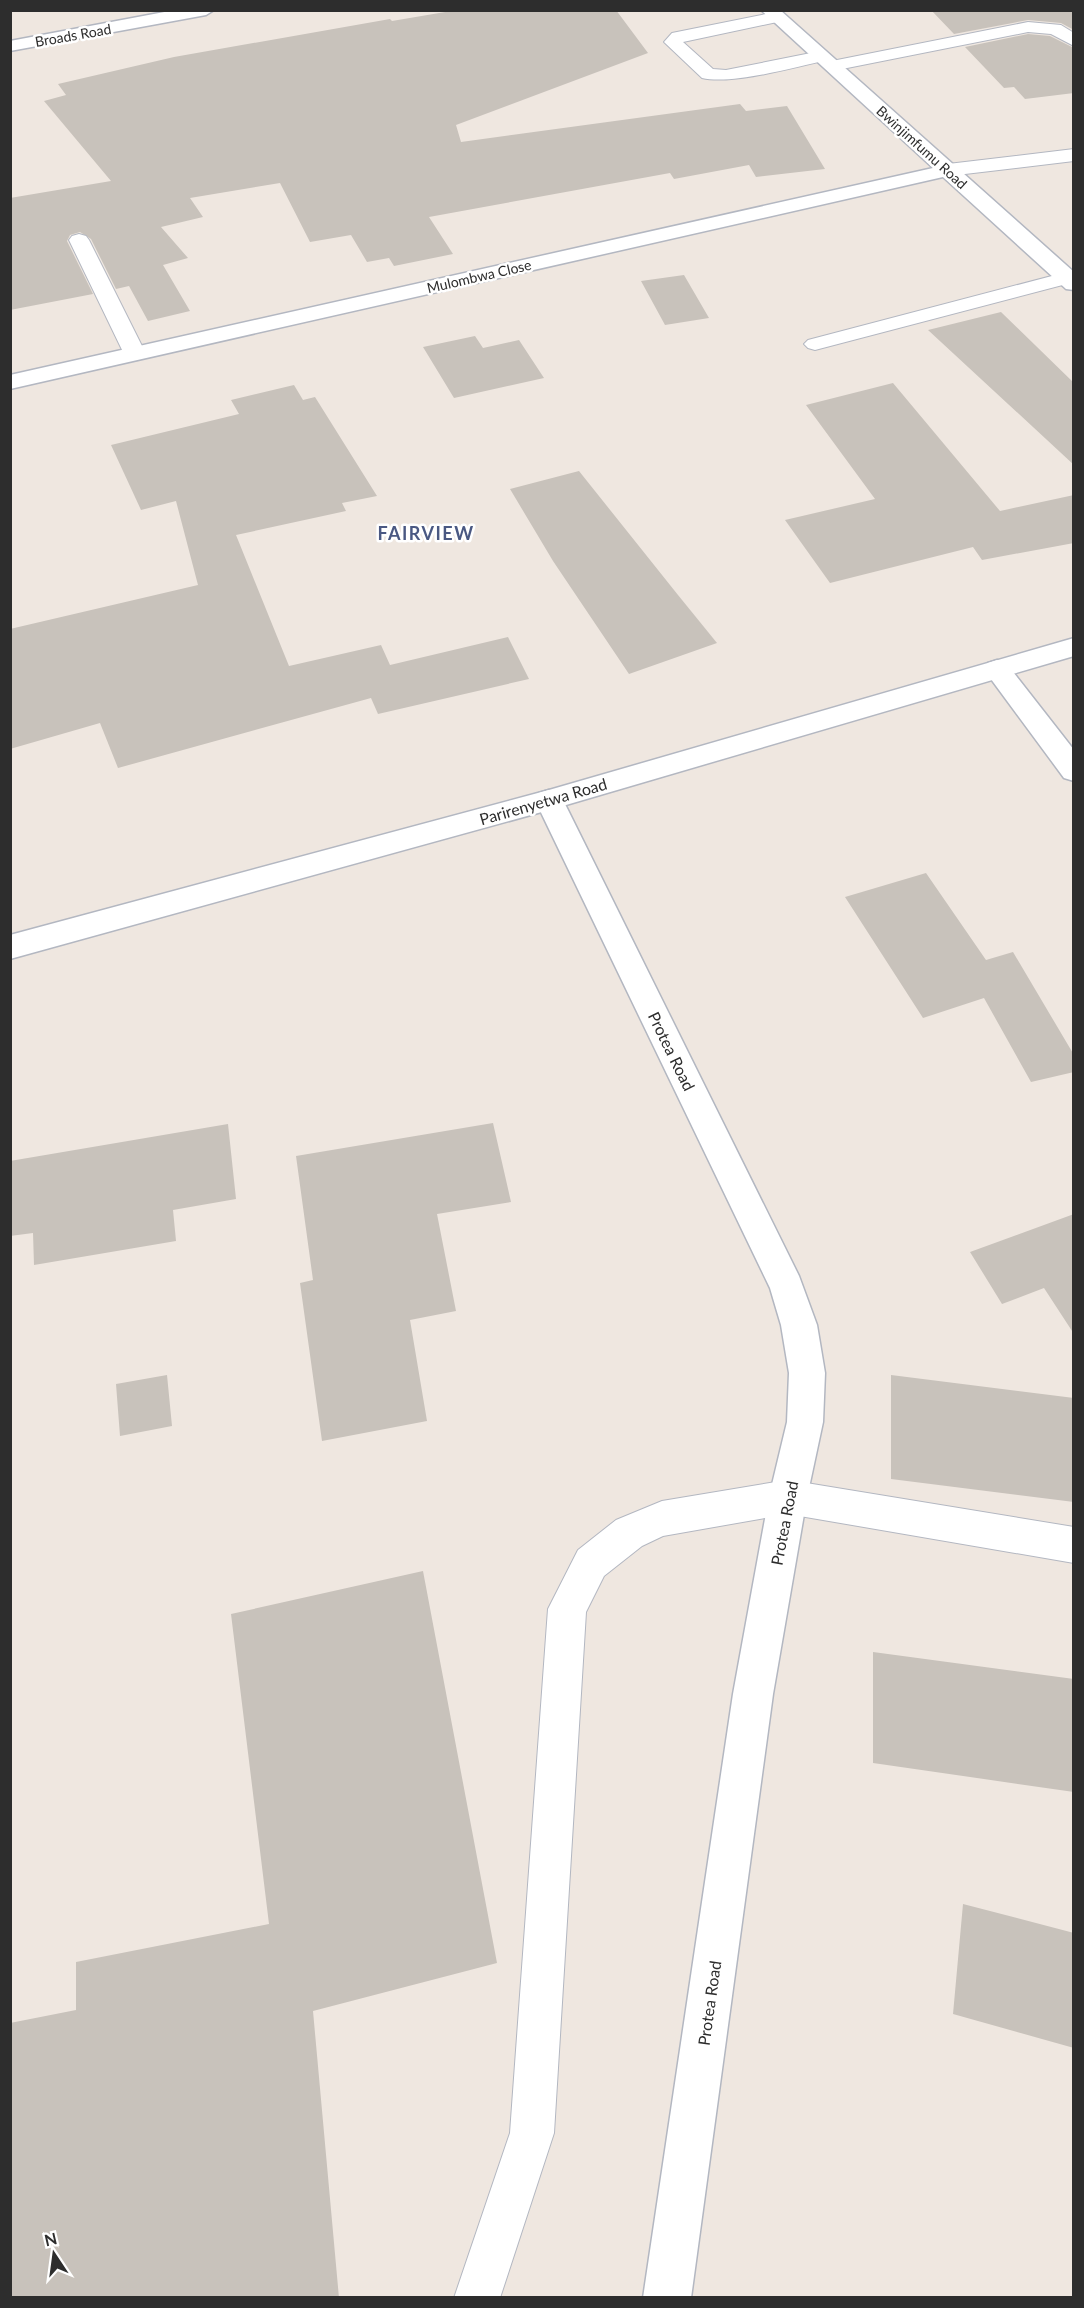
<svg xmlns="http://www.w3.org/2000/svg" width="1084" height="2308" font-family="Lato,sans-serif">
<style>
.building{fill:#c8c2bb}
.lines{fill:none;stroke-linecap:round;stroke-linejoin:round}
.service-casing{stroke:#b3b7c1;stroke-width:2}
.minor-casing{stroke:#b3b7c1;stroke-width:3}
.secondary-casing{stroke:#b3b7c1;stroke-width:3}
.service{fill:#fff;fill-rule:evenodd}
.minor{fill:#fff;fill-rule:evenodd}
.secondary{fill:#fff;fill-rule:evenodd}
.labels{text-anchor:middle;dominant-baseline:central;stroke-width:5;stroke-linejoin:round;paint-order:stroke}
.far-street-label{font-size:14px;fill:#2d2d2d;stroke:#fff}
.street-label{font-size:16px;fill:#2d2d2d;stroke:#fff}
.far-district-label{font-size:18px;font-weight:bold;letter-spacing:1.5px;fill:#4a5882;stroke:#fff}
</style>
<rect width="100%" height="100%" fill="#efe7e0"/>
<path class="building" d="M457,10H616L648,53L456,125L461,142L740,104L746,111L787,106L825,169L756,177L749,165L674,179L670,173L429,217L453,254L394,266L389,258L367,262L351,235L310,242L280,183L190,198L203,217L161,227L188,258L163,265L190,311L148,321L129,286L116,289L91,239L80,232L70,235L67,241L93,294L10,310V198L111,181L44,101L66,95L58,84L174,57L390,19L392,21Z
M931,10H1074V30L1061,23L1028,20L954,34Z
M1028,34L1050,36L1074,48V93L1025,99L1014,87L1004,88L965,47Z
M684,275L709,318L665,325L641,281Z
M1001,312L1074,383V465L928,330Z
M475,336L483,348L519,340L544,378L454,398L423,347Z
M893,383L1000,511L1074,495V543L982,560L973,547L830,583L785,520L875,499L806,405Z
M294,385L303,400L315,397L377,496L342,503L346,511L236,535L289,666L381,645L390,665L508,637L529,679L378,714L371,698L118,768L100,723L10,749V629L198,585L176,501L141,510L111,445L239,414L231,400Z
M579,471L678,595L717,643L629,674L553,561L510,489Z
M926,873L986,960L1013,952L1074,1055V1072L1031,1082L984,998L923,1018L845,897Z
M493,1123L511,1202L437,1214L456,1311L410,1320L427,1421L322,1441L300,1283L313,1280L296,1156Z
M228,1124L236,1199L173,1210L176,1241L34,1265L33,1233L10,1236V1161Z
M1074,1214V1334L1044,1288L1002,1304L970,1252Z
M167,1375L172,1426L120,1436L116,1384Z
M891,1375L1074,1398V1502L891,1479Z
M423,1571L497,1963L313,2011L339,2298H10V2023L76,2010V1962L269,1924L231,1614Z
M873,1652L1074,1679V1792L873,1763Z
M963,1904L1074,1933V2048L953,2014Z"/>
<g class="lines">
<defs>
<path id="service" d="M776,12L784,17L782,21L683,42L713,69L726,70L821,51L830,56L827,60C796,67 732,85 702,78L664,42L672,33Z
M1028,22L1061,25L1074,33V46L1051,34L1028,32L832,71L823,66L832,61Z
M1074,149V161L948,176L939,170L948,164Z
M79,234L86,236L89,240L146,354L142,358H128L124,354L69,240L72,236Z
M1067,272L1074,274V282L815,350L808,348L804,344L808,340Z
M788,1480L1074,1527V1563L788,1514L663,1536L642,1546L604,1576L586,1612L554,2133L500,2298H454L510,2133L548,1609L578,1550L616,1520L662,1501Z"/>
<path id="minor" d="M175,10H214L206,15L10,51V41Z
M761,10H780L1074,272V290L1066,289L943,177L10,389V375L933,168Z
M997,660L1006,663L1074,750V781L1064,778L988,675L984,669L988,663Z
M549,790L559,793L563,800L799,1276L817,1325L825,1373L823,1422L807,1497L773,1694L691,2298H643L733,1694L769,1497L787,1422L789,1373L781,1325L770,1288L535,800L539,793Z"/>
<path id="secondary" d="M1074,638V656L549,810L10,959V935L549,790Z"/>
</defs>
<use href="#service" class="service-casing"/>
<use href="#minor" class="minor-casing"/>
<use href="#secondary" class="secondary-casing"/>
<use href="#service" class="service"/>
<use href="#minor" class="minor"/>
<use href="#secondary" class="secondary"/>
</g>
<g class="labels">
<g class="far-street-label">
<text transform="translate(73 35) rotate(-10)">Broads Road</text>
<text transform="translate(922 147) rotate(42)">Bwinjimfumu Road</text>
<text transform="translate(479 276) rotate(-13)">Mulombwa Close</text>
</g>
<g class="street-label">
<text transform="translate(543 801) rotate(-16)">Parirenyetwa Road</text>
<text transform="translate(672 1051) rotate(64)">Protea Road</text>
<text transform="translate(784 1523) rotate(-79)">Protea Road</text>
<text transform="translate(709 2003) rotate(-82)">Protea Road</text>
</g>
<g class="far-district-label">
<text x="426" y="533">FAIRVIEW</text>
</g>
</g>
<rect width="1084" height="2308" fill="none" stroke="#2d2d2d" stroke-width="24"/>
<g transform="translate(54 2254) rotate(347)" stroke="#ffffff" stroke-width="4.5" paint-order="stroke">
<path d="M0-4.5L10 22L0 15L-10 22Z" fill="#2d2d2d"/>
<text y="-9" font-size="16" font-weight="bold" text-anchor="middle" fill="#2d2d2d">N</text>
</g>
</svg>
